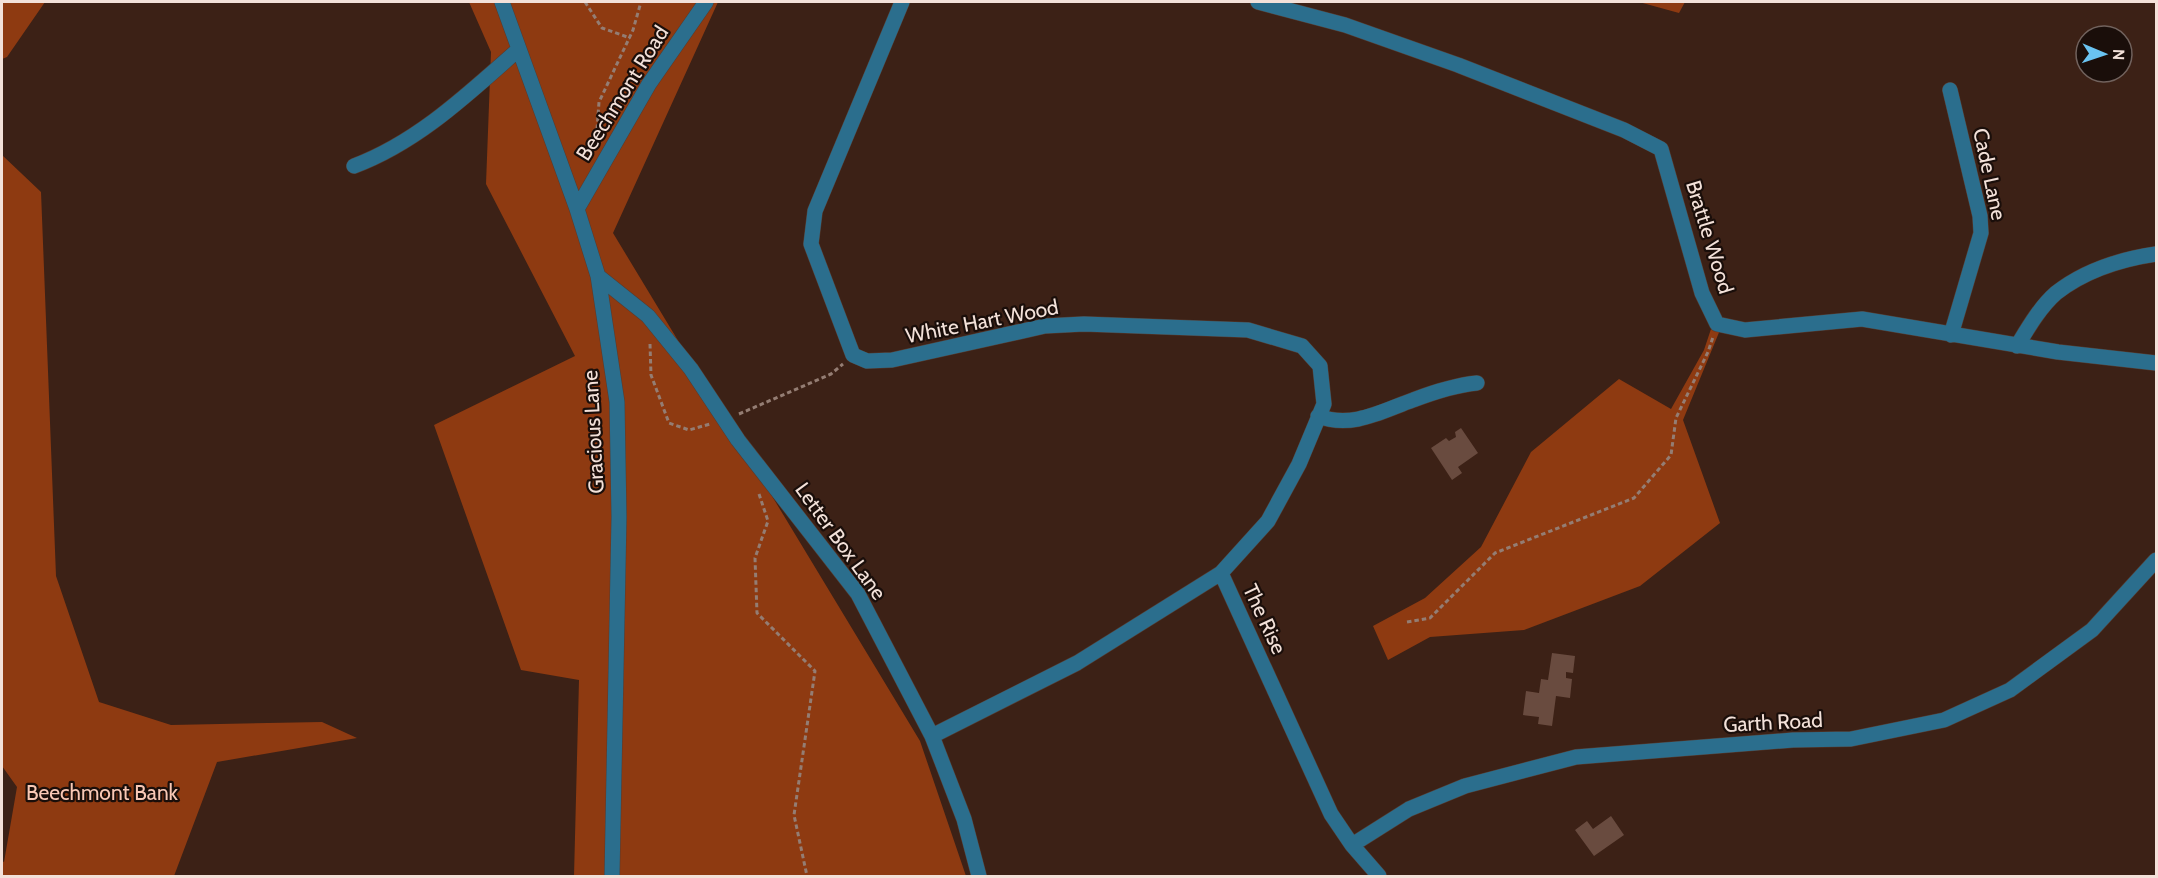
<svg xmlns="http://www.w3.org/2000/svg" width="2158" height="878" font-family="Cabin,sans-serif">
<style>
.forest{fill:#8e3a11}
.building{fill:#694b3f}
.lines{fill:none;stroke-linecap:round;stroke-linejoin:round}
.minor-casing{stroke:#563c31;stroke-width:16}
.path{stroke:#947d73;stroke-width:3;stroke-dasharray:4.5 3;stroke-linecap:butt}
.minor{stroke:#2b6e8d;stroke-width:15}
.labels{text-anchor:middle;dominant-baseline:central;stroke-width:4.5;stroke-linejoin:round;paint-order:stroke}
.street-label{font-size:21px;fill:#f3e1d9;stroke:#1a0e0a}
.park-label{font-size:21px;fill:#f9c8b5;stroke:#1a0e0a}
</style>
<rect width="100%" height="100%" fill="#3c2116"/>
<path class="forest" d="M2,2H45L7,57L2,59Z
M469,2H718L613,233L920,741L966,876H574L579,680L521,670L434,425L575,356L486,184L491,52Z
M1639,2H1685L1679,13Z
M2,155L41,192L56,576L99,702L171,725L322,722L357,738L217,762L174,876H2V861L4,862L17,787L2,766Z
M1712,326L1720,330L1683,420L1720,523L1640,586L1524,630L1430,637L1388,660L1373,626L1425,598L1481,547L1531,452L1619,379L1671,409L1704,350Z"/>
<path class="building" d="M1461,428L1478,453L1458,467L1462,473L1452,480L1431,448L1446,438L1449,441L1456,437L1455,432Z
M1552,653L1575,656L1573,673L1566,672V678L1572,679L1570,698L1556,696L1552,726L1538,724L1539,717L1523,715L1526,691L1539,693L1541,679L1548,680Z
M1611,816L1624,835L1594,856L1575,830L1587,821L1593,829Z"/>
<g class="lines">
<defs>
<path id="minor" d="M502,2L577,209L598,276L617,402L619,517L612,876
M902,2L815,211L811,244L853,355L867,361L892,360L1045,326L1084,324L1248,330L1302,346L1320,366L1324,404L1299,464L1268,521L1221,573L1077,663L932,736
M1258,2L1345,25L1458,65L1624,130L1661,149L1702,293L1717,324L1745,330L1862,319L2058,352L2156,363
M1950,90L1980,216L1981,233L1951,335
M354,166C418,142 468,94 519,49
M577,209L649,84L706,2
M598,276L648,316L691,369L738,440L858,594L932,736L964,819L979,876
M2017,346C2028,328 2040,307 2056,293C2084,271 2122,259 2156,254
M1318,416C1352,429 1382,411 1413,400C1434,392 1456,385 1477,383
M1221,573L1331,814L1352,845L1379,876
M1352,845L1409,809L1465,786L1576,757L1793,740L1851,739L1944,720L2010,690L2092,630L2156,560"/>
</defs>
<use href="#minor" class="minor-casing"/>
<path class="path" d="M585,2L602,28L630,38
M596,144L599,102L633,30L641,2
M650,344L651,375L669,423L689,430L710,424
M739,414L831,374L843,364
M759,494L768,521L755,558L757,613L815,671L794,815L807,876
M1407,622L1430,618L1495,553L1634,498L1671,455L1676,418L1708,352L1713,337"/>
<use href="#minor" class="minor"/>
</g>
<g class="labels">
<g class="street-label">
<text transform="translate(622 93) rotate(-58)">Beechmont Road</text>
<text transform="translate(1990 174) rotate(78)">Cade Lane</text>
<text transform="translate(1710 237) rotate(73)">Brattle Wood</text>
<text transform="translate(982 321) rotate(-11)">White Hart Wood</text>
<text transform="translate(593 432) rotate(-93)">Gracious Lane</text>
<text transform="translate(841 541) rotate(54)">Letter Box Lane</text>
<text transform="translate(1265 619) rotate(65)">The Rise</text>
<text transform="translate(1773 722) rotate(-3)">Garth Road</text>
</g>
<g class="park-label">
<text x="102" y="792">Beechmont Bank</text>
</g>
</g>
<rect width="2158" height="878" fill="none" stroke="#f3e1d9" stroke-width="6"/>
<g transform="translate(2104 54) rotate(92)"><circle r="28" fill="#1a0e0a" stroke="#71625d" stroke-width="1.5"/>
<path d="M0-4.5L10 22L0 15L-10 22Z" fill="#6ac3f1"/>
<text y="-9" font-size="16" font-weight="bold" text-anchor="middle" fill="#f3e1d9">N</text>
</g>
</svg>
